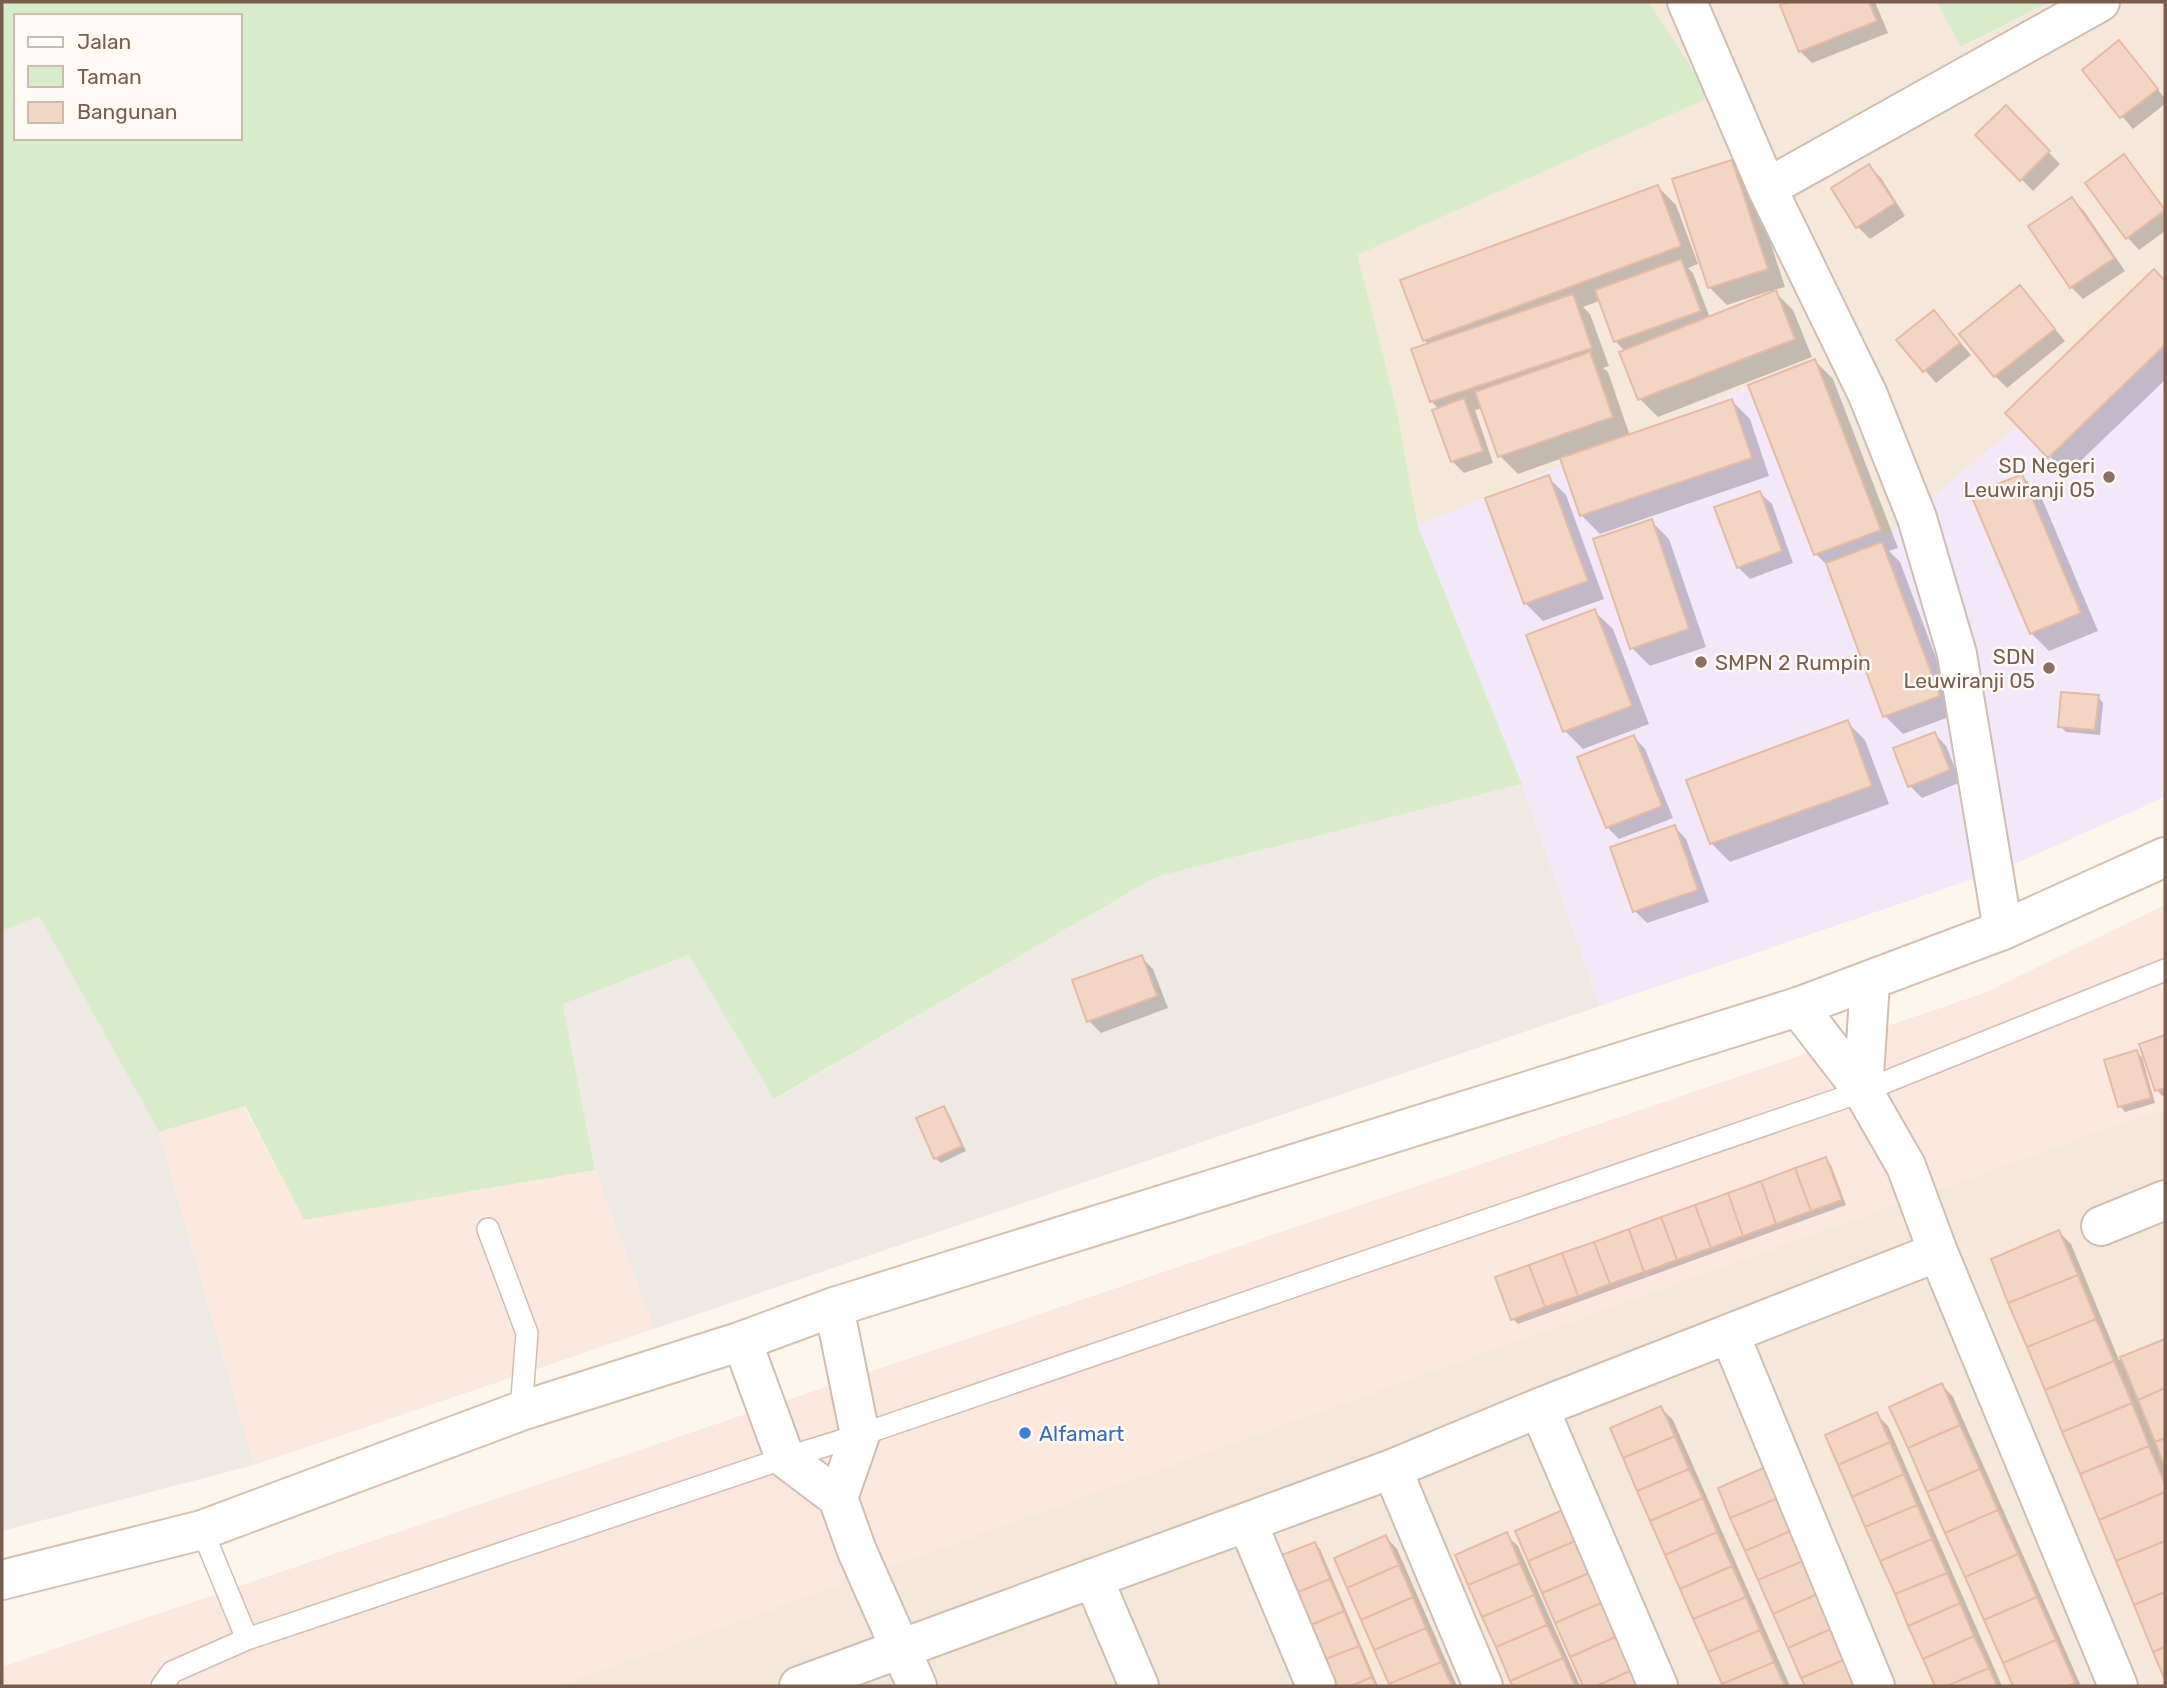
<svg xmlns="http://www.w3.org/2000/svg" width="2167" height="1688" font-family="Rubik,sans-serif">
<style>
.residential{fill:#f5e8da}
.commercial{fill:#fde8e0}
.industrial{fill:#efe9e4}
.education{fill:#f3e8fa}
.green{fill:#d8ecc9;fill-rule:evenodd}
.shadow{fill:#0003}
.building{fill:#f3d5c3;stroke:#e6bba3;stroke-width:2}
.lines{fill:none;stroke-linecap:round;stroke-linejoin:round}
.service-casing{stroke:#d1beb0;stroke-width:24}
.minor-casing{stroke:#d1beb0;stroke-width:42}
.secondary-casing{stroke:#d6c0b0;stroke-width:42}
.service{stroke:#fff;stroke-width:21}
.minor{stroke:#fff;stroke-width:38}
.secondary{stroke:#fff;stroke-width:38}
.education-dot{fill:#8d6e63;stroke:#fffaf3;stroke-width:2.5}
.shop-dot{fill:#3f7fe0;stroke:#fffaf3;stroke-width:2.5}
.labels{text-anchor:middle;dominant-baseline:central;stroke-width:5;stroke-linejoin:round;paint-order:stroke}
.education-label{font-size:21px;fill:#785e54;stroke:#fffaf3;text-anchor:end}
.shop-label{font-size:21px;fill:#366cbe;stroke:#fffaf3;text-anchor:start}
</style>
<rect width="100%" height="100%" fill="#fdf6ec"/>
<path class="residential" d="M1649,2H1937L1962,47L2050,2H2165V300L1884,539L1815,359L1418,526L1396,406L1356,255L1709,97Z
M2165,905V1686H7L2,1679V1667L1985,993Z"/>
<path class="commercial" d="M2165,905V1108L559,1686H7L2,1679V1667L1985,993Z
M244,1106L304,1220L595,1170L654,1329L254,1465L159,1132Z"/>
<path class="industrial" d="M1522,784L1600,1006L654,1329L595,1170L563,1004L689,955L775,1099L1156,877Z
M39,916L159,1132L254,1465L2,1531V931Z"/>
<path class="education" d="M2165,300V797L2008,867L1600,1006L1522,784L1418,526L1816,359L1884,539Z"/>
<path class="green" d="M2,2H1649L1710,97L1357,255L1396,406L1418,526L1522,784L1156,877L774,1099L689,955L563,1004L595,1170L304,1220L245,1106L159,1132L39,916L2,931ZM16,16H240V138H16Z
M1937,2H2050L1961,47Z"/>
<path class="shadow" d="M1793,2H1875L1888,33L1812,63L1800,51L1783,6Z
M2119,43L2165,98V104L2133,129L2084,71Z
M2006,108L2060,164L2033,191L1978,135Z
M2124,157L2135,169L2165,209V231L2139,250L2128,238L2087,184Z
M1732,162L1750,180L1785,287L1773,290L1793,310L1812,357L1658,417L1640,399L1625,351L1615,341L1601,300L1583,307L1590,314L1609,366L1603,368L1608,372L1630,436L1732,401L1750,419L1769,476L1600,534L1582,516L1563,458L1518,474L1500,456L1483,408L1475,410L1493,463L1464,473L1452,461L1439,409L1431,401L1429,345L1424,340L1658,187L1676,205L1698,264L1688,268L1693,273L1710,318L1771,294L1770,291L1727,305L1709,287Z
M1869,166L1881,178L1905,216L1870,239L1858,227L1833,188Z
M2072,199L2084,211L2125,271L2083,299L2071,287Z
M2154,272L2165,283V380L2067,474L2008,413Z
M2020,287L2065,341L2007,388L1995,376Z
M1934,312L1971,355L1936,383L1899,340Z
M1815,361L1833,379L1898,548L1889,551L1900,562L1957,714L1903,734L1885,716L1829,567L1816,554Z
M2022,476L2040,494L2098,631L2049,651L2031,633Z
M1548,477L1566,495L1604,599L1543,621L1525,603Z
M1760,493L1772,504L1793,563L1750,579L1738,567Z
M1651,521L1669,539L1706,647L1650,666L1632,648Z
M1594,611L1613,629L1649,724L1583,749L1565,731Z
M2098,697L2103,703L2100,735L2066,732L2060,726Z
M1847,722L1865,740L1889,804L1730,862L1712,844L1688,781Z
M1935,734L1946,746L1961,782L1922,798L1910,786Z
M1634,737L1645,749L1673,818L1619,839L1607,827Z
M1675,827L1686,839L1709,902L1647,923L1635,911L1613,848Z
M1141,957L1153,969L1168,1008L1101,1033L1089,1021Z
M2165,1037V1095L2162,1096L2157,1090L2141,1045Z
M2136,1052L2142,1057L2155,1103L2125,1112L2120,1106Z
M943,1108L949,1114L966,1151L941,1163L935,1158Z
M1825,1159L1831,1165L1846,1205L1518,1324L1513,1319Z
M2059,1232L2071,1244L2119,1360L2165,1341V1675L1993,1260Z
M1942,1385L1953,1397L2081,1686H2015L1892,1407Z
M1661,1408L1673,1420L1790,1686H1724L1612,1429Z
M1876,1414L1888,1426L2002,1686H1936L1827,1436Z
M1506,1535L1518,1546L1580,1686H1515L1458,1556Z
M1386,1537L1397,1549L1457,1686H1392L1336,1559Z
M1314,1544L1320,1549L1378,1686H1339L1284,1556Z"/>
<path class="building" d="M1789,2H1869L1877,21L1799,52L1780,5Z
M2119,40L2158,89L2120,118L2082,70Z
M2006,105L2050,151L2020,181L1975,135Z
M2124,154L2165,210L2126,239L2085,183Z
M1732,160L1768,269L1708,288L1672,179Z
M1869,164L1895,203L1856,228L1831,188Z
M1658,185L1681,246L1423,341L1400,280Z
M2072,197L2114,258L2070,288L2028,226Z
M1681,259L1701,311L1614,342L1595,290Z
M2154,269L2165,281V345L2048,458L2005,413Z
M2020,285L2055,329L1994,377L1959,334Z
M1776,290L1795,339L1638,400L1619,352Z
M1573,294L1592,348L1430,402L1411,349Z
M1934,310L1960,343L1923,372L1896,340Z
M1590,352L1613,417L1498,457L1475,392Z
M1815,359L1881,530L1814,555L1748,385Z
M1464,398L1483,451L1451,462L1432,410Z
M1732,399L1752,458L1580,516L1560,458Z
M2022,474L2081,613L2030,634L1971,495Z
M1549,475L1588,581L1524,604L1485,498Z
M1760,491L1782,551L1737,568L1714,507Z
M1652,519L1689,629L1630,649L1593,539Z
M1882,542L1940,696L1883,717L1826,563Z
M1595,609L1632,706L1563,732L1526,635Z
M2061,692L2099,695L2095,730L2058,727Z
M1848,720L1872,786L1710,844L1686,780Z
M1935,732L1950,770L1908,787L1893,748Z
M1634,735L1662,806L1606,828L1577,757Z
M1675,825L1698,890L1633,912L1610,847Z
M1142,955L1157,996L1087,1022L1072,980Z
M2165,1035V1088L2155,1091L2139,1044Z
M2137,1050L2151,1098L2118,1107L2104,1060Z
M944,1106L962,1146L934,1159L916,1118Z
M1826,1157L1842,1200L1811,1211L1795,1168Z
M1795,1168L1811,1211L1776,1224L1761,1181Z
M1761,1181L1776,1224L1743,1236L1728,1193Z
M1728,1193L1743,1236L1711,1248L1695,1205Z
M1695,1205L1711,1248L1677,1260L1661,1217Z
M1661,1217L1677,1260L1644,1272L1629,1229Z
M1629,1229L1644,1272L1610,1284L1594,1242Z
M2059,1230L2078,1275L2008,1303L1991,1259Z
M1594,1242L1610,1284L1578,1296L1562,1253Z
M1562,1253L1578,1296L1545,1307L1529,1265Z
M1529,1265L1545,1307L1511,1320L1495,1277Z
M2078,1275L2096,1319L2027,1347L2008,1303Z
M2096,1319L2114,1361L2045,1390L2027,1347Z
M2165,1339V1388L2138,1400L2120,1357Z
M2114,1361L2132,1403L2062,1432L2045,1390Z
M1942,1383L1960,1425L1908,1448L1889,1407Z
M2165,1388V1438L2155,1442L2138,1400Z
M2132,1403L2149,1446L2080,1474L2062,1432Z
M1661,1406L1675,1436L1623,1458L1610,1428Z
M1877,1412L1890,1442L1838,1465L1825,1435Z
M1960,1425L1980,1469L1927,1492L1908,1448Z
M1675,1436L1689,1469L1637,1491L1623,1458Z
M2165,1438V1467L2155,1442Z
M1890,1442L1904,1474L1852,1497L1838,1465Z
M2149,1446L2165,1484V1492L2099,1520L2080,1474Z
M1770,1465L1783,1496L1730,1518L1718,1488Z
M1689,1469L1703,1498L1650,1521L1637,1491Z
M1980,1469L1998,1510L1945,1533L1927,1492Z
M1904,1474L1917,1505L1865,1527L1852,1497Z
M2165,1492V1541L2116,1561L2099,1520Z
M1783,1496L1797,1528L1745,1551L1730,1518Z
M1703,1498L1717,1532L1665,1555L1650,1521Z
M1917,1505L1932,1539L1880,1561L1865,1527Z
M1567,1508L1580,1539L1528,1561L1515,1531Z
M1998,1510L2018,1554L1965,1577L1945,1533Z
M1797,1528L1810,1558L1758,1580L1745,1551Z
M1507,1532L1520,1563L1468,1585L1455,1555Z
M1717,1532L1732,1566L1680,1589L1665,1555Z
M1386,1535L1399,1565L1347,1588L1334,1558Z
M1580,1539L1594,1571L1542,1593L1528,1561Z
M1932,1539L1947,1573L1895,1594L1880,1561Z
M2165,1541V1592L2134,1605L2116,1561Z
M1315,1542L1330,1579L1298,1592L1282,1555Z
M2018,1554L2037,1597L1984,1620L1965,1577Z
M1810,1558L1824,1591L1773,1614L1758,1580Z
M1520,1563L1534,1595L1482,1617L1468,1585Z
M1399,1565L1413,1597L1361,1620L1347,1588Z
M1732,1566L1746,1597L1693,1619L1680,1589Z
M1594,1571L1608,1600L1555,1623L1542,1593Z
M1947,1573L1960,1603L1908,1626L1895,1594Z
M1330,1579L1344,1611L1311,1625L1298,1592Z
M1824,1591L1840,1625L1788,1648L1773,1614Z
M2165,1592V1647L2153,1652L2134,1605Z
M1534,1595L1547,1625L1496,1647L1482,1617Z
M1413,1597L1426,1628L1374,1650L1361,1620Z
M1746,1597L1760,1630L1708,1652L1693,1619Z
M2037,1597L2056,1640L2003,1663L1984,1620Z
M1608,1600L1622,1634L1570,1657L1555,1623Z
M1960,1603L1974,1636L1923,1659L1908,1626Z
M1344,1611L1359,1646L1326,1659L1311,1625Z
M1547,1625L1563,1658L1510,1681L1496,1647Z
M1840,1625L1853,1656L1801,1678L1788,1648Z
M1426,1628L1441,1662L1389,1684L1374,1650Z
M1760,1630L1774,1662L1722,1684L1708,1652Z
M1622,1634L1637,1668L1596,1686H1583L1570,1657Z
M1974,1636L1989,1668L1947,1686H1935L1923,1659Z
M2056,1640L2075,1683L2067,1686H2013L2003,1663Z
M1359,1646L1372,1677L1351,1686H1337L1326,1659Z
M2165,1647V1680L2153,1652Z
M1853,1656L1866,1686H1805L1801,1678Z
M1563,1658L1575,1686H1513L1510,1681Z
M1441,1662L1452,1686H1390L1389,1684Z
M1774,1662L1785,1686H1723L1722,1684Z
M1637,1668L1645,1686H1596Z
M1989,1668L1997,1686H1947Z
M1372,1677L1376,1686H1351Z"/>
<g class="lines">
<defs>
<path id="service" d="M488,1229L527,1333L521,1411
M202,1530L247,1639
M162,1686L172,1672L247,1639L785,1458L860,1435L1863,1091L2165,970"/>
<path id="minor" d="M1687,2L1767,188L1868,395L1917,518L1957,654L2003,930
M1767,188L2100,2
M1798,1007L1863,1091L1906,1166L1938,1252L2118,1686
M1863,1091L1870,982
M2101,1226L2165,1200
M834,1307L860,1435L838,1498
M1730,1335L1875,1686
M742,1341L785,1458L838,1498L857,1551L917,1686
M1539,1408L1658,1686
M1392,1469L1483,1686
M1247,1522L1316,1686
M1093,1578L1139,1686
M799,1686L1392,1469L1539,1408L1938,1252"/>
<path id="secondary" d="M2,1580L202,1530L521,1411L742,1341L834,1307L1798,1007L2003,930L2165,857"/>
</defs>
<use href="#service" class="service-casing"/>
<use href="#minor" class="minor-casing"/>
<use href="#secondary" class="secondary-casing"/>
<use href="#service" class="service"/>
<use href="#minor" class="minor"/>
<use href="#secondary" class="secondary"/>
</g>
<g class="education-dot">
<circle cx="2109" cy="477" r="7"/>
<circle cx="1701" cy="662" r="7"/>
<circle cx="2049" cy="668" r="7"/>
</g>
<circle class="shop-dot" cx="1025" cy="1433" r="7"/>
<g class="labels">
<g class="education-label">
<text x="2095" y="465">SD Negeri<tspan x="2095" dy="24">Leuwiranji 05</tspan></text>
<text x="2035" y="656">SDN<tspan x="2035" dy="24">Leuwiranji 05</tspan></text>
<text x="1715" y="662" text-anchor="start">SMPN 2 Rumpin</text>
</g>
<g class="shop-label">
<text x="1039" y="1433">Alfamart</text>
</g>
</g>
<rect width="2167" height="1688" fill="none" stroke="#7a5c4d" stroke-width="7"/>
<rect x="14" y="14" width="228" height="126" fill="#fffaf3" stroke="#cabbb1" stroke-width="2"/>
<rect x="28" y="37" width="35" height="10" fill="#ffffff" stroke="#cabbb1" stroke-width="2"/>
<text x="77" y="49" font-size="21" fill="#7a5c4d">Jalan</text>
<rect x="28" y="66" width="35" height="21" fill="#d8ecc9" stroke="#cabbb1" stroke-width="2"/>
<text x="77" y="84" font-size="21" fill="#7a5c4d">Taman</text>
<rect x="28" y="102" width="35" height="21" fill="#f3d5c3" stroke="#cabbb1" stroke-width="2"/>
<text x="77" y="119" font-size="21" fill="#7a5c4d">Bangunan</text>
</svg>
